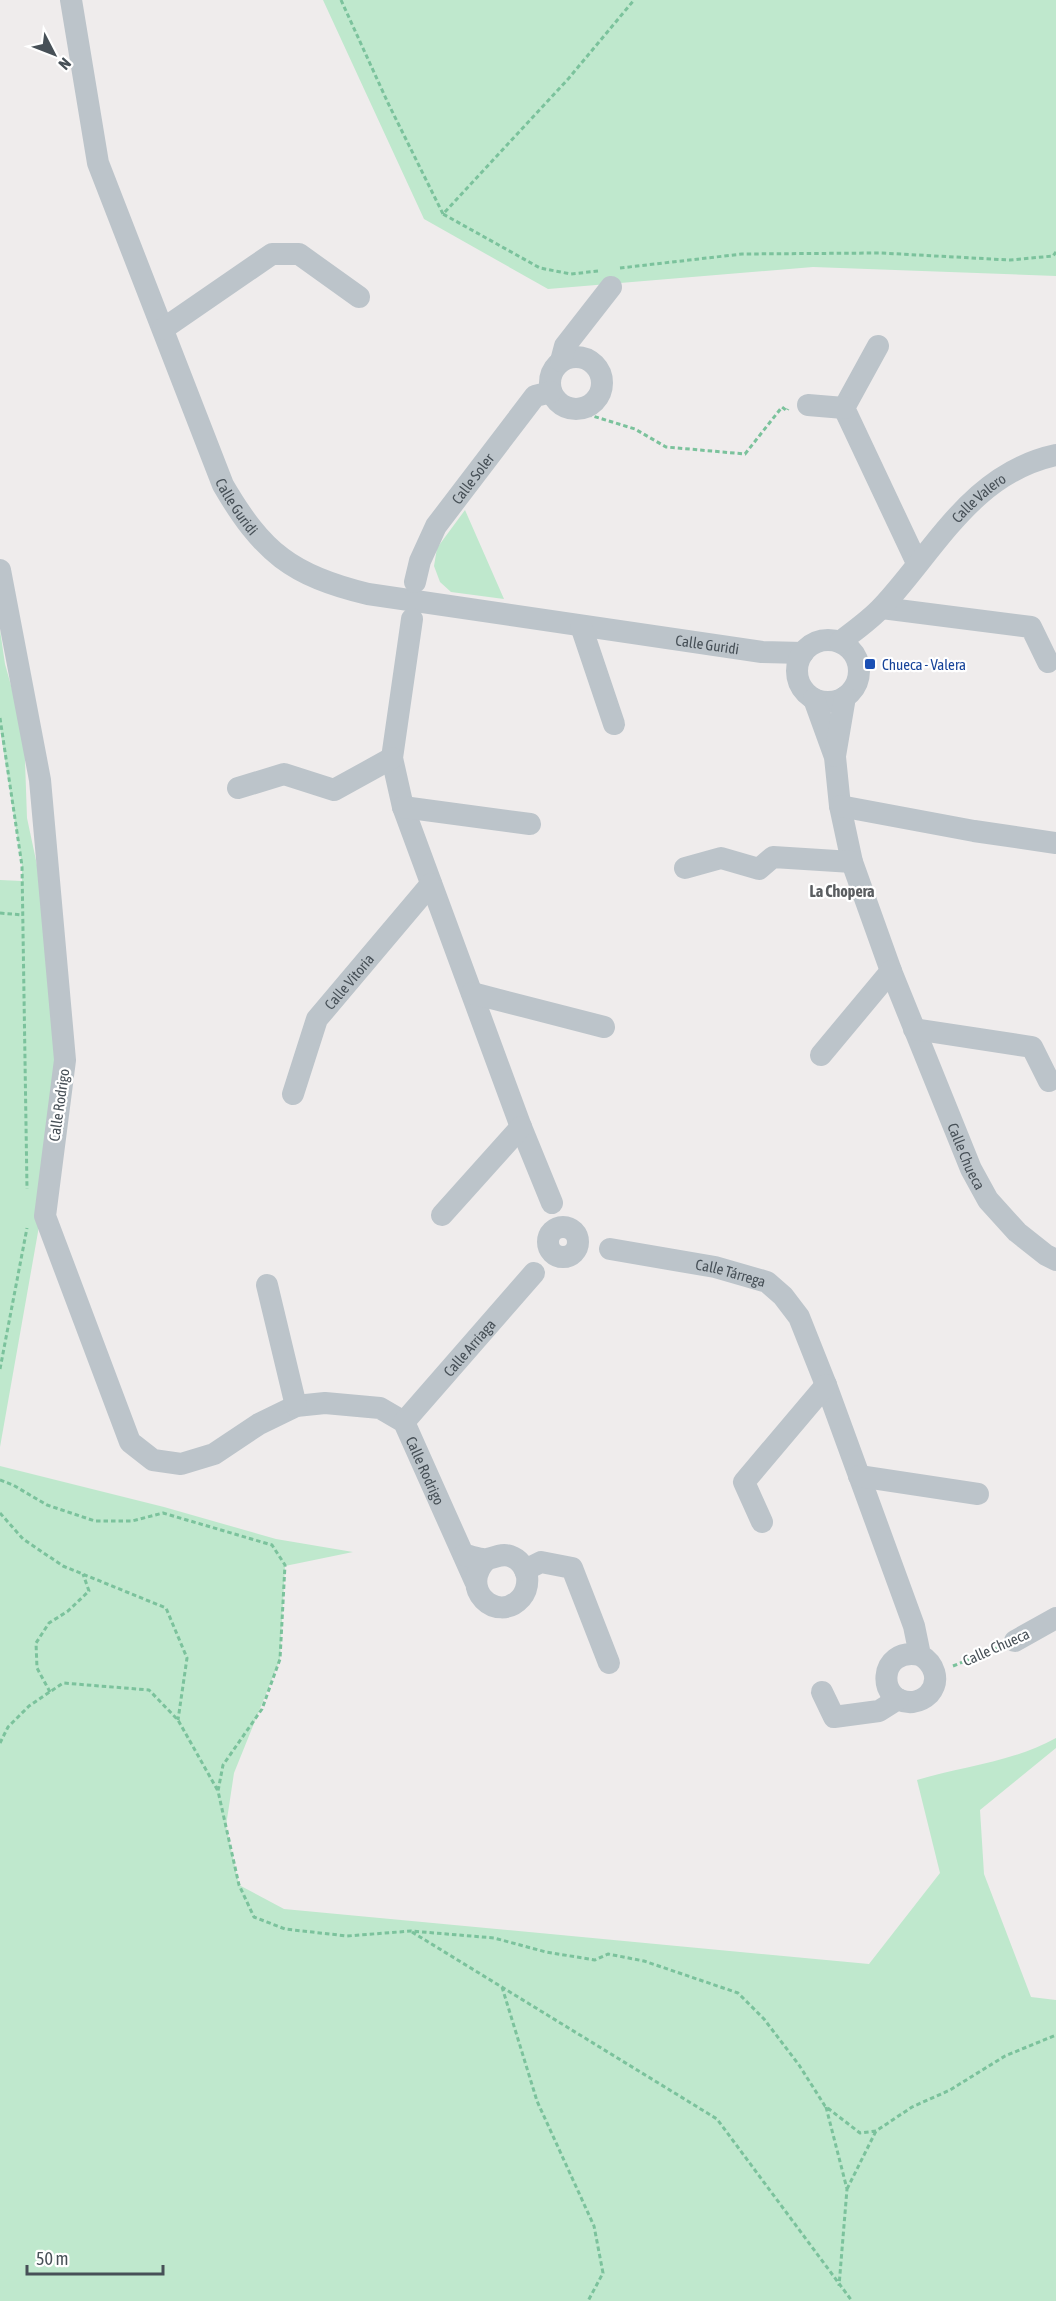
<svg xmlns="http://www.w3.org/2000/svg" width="1056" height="2301" font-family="'Asap Condensed',sans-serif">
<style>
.green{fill:#bfe8cd}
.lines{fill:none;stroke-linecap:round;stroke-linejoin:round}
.path{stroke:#7bc29c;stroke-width:3;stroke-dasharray:4.5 3;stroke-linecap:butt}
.minor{stroke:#bcc4ca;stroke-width:22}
.transit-dot{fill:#1a4fb4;stroke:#fff;stroke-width:2}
.labels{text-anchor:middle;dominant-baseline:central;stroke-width:4.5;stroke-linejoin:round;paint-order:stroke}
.street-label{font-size:15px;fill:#475057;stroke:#fff}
.transit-label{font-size:15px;fill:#164399;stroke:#fff;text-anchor:start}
.neighbourhood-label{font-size:16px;font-weight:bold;fill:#5a5d60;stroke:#fff}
</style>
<rect width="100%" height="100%" fill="#efecec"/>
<path class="green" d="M323,0H1056V276L813,267L548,289L424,219Z
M465,510L504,599L451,592L440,582L434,566L437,548Z
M0,630L5,664L24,732L27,818L44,898L55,1063L38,1232L0,1447V880L22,881V866L0,729Z
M0,1466L164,1507L276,1539L353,1552L285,1566L280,1659L234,1773L226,1826L239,1885L284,1909L869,1964L940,1873L917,1780C963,1766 1013,1762 1056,1738V1748L980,1810L984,1874L1031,1997L1056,2000V2301H0Z"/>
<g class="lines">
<path class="path" d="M341,0L388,103L443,214
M620,268L742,254L881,253L1010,260L1053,256L1056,252
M598,271L571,274L540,268L443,214L569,78L634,0
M573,410L635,429L666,447L745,454L782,407L787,411L788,409
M0,718L22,866L27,1189
M0,913L22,915
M0,1369L27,1228
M0,1480L13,1485L47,1505L95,1521H132L163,1513L272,1545L285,1565L280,1659L262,1709L223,1765L218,1791L239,1885L254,1917L285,1929L347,1936L411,1931L494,1938L546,1952L595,1960L608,1954L644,1961L738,1993L764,2019L799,2065L825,2106L860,2133L876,2131L912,2107L950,2090L1005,2056L1056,2035
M0,1513L23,1539L63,1566L166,1608L187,1658L178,1720
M953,1666L997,1648
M50,1692L37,1668L36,1643L49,1623L68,1611L89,1591L83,1574
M0,1743L8,1727L29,1706L63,1683L149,1690L178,1720L218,1791
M412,1932L717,2119L852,2301
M502,1987L537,2101L594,2226L603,2273L588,2301
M826,2107L847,2189L839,2286
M847,2189L876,2131"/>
<g class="minor">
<path id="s1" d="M71,0L98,163L223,485C262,552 292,576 368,594L762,652L803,653"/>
<path d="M163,329L272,254H299L359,297"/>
<path d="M878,346L844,408L917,563"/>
<circle cx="576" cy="383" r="26"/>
<path d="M561,361L565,346L611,287"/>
<path d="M808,405L844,408"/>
<path id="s2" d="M0,570L40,780L65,1060L45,1216L130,1442L153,1460L181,1464L214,1454L259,1424L296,1406L325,1403L380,1408L404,1422L475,1581"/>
<path id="s3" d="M415,582L420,561L436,526L535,396L551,392"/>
<path d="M882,608L1031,627L1048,662"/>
<path d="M412,619L392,758L403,807L521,1127L552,1203"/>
<path d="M581,626L614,724"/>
<circle cx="828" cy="671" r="31"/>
<path id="s4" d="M840,642C854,631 870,620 882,607C936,549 972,473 1056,455"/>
<path id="s5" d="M814,699L835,757L840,806L852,862L891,971L971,1169L988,1200L1017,1232L1046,1255L1056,1260"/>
<path d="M835,756L845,697"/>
<path d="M238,788L284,774L334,790L392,758"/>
<path d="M840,806L974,831L1056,843"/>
<path d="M403,807L530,824"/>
<path d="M685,868L721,858L759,869L773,857L852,862"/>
<path d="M472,993L604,1027"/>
<path d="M914,1029L1032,1047L1049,1081"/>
<path d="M821,1055L891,971"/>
<path id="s6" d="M293,1094L317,1019L431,884"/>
<path d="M442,1215L521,1127"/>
<circle cx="563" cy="1242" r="15"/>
<path id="s7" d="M610,1249L715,1267L767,1282L783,1296L799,1317L826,1385L914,1626L920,1655C934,1663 941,1680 929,1694C924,1699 919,1701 913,1702C876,1705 877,1646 920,1655"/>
<path d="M267,1285L296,1406"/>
<path id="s8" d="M404,1422L534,1273"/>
<path d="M859,1476L978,1494"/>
<path d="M762,1522L744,1482L826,1385"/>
<path d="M464,1555C471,1556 481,1560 487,1559C495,1558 501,1553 510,1556C519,1559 525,1567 527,1576C528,1584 526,1592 521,1598C497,1625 457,1588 487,1559"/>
<path d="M525,1570L541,1562L572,1568L609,1663"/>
<path d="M1015,1641L1056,1618"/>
<path d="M822,1692L834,1717L879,1711L898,1699"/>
</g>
</g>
<rect class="transit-dot" x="864" y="658" width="12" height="12" rx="3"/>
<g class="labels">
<g class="street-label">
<text stroke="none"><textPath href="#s3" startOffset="120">Calle Soler</textPath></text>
<text stroke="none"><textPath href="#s4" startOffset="201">Calle Valero</textPath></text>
<text stroke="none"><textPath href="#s1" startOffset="536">Calle Guridi</textPath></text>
<text stroke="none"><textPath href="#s1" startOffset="1042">Calle Guridi</textPath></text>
<text stroke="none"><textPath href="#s6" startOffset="128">Calle Vitoria</textPath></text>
<text transform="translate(59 1105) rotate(-82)">Calle Rodrigo</text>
<text stroke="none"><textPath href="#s5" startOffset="484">Calle Chueca</textPath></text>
<text stroke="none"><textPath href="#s7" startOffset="123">Calle Tárrega</textPath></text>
<text stroke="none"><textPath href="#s8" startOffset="99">Calle Arriaga</textPath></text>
<text stroke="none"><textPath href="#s2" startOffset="1246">Calle Rodrigo</textPath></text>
<text transform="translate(996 1647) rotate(-24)">Calle Chueca</text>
</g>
<g class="transit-label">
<text x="882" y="664">Chueca - Valera</text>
</g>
<g class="neighbourhood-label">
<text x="842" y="891">La Chopera</text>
</g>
</g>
<g transform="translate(54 54) rotate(132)" stroke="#ffffff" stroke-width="4.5" paint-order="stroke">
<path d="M0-4.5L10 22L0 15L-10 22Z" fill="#475057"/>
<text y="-9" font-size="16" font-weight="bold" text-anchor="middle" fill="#475057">N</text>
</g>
<path d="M27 2265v9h136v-9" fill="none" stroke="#475057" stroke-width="3"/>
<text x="36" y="2265" font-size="18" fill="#475057" stroke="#ffffff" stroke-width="4.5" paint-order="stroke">50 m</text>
</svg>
